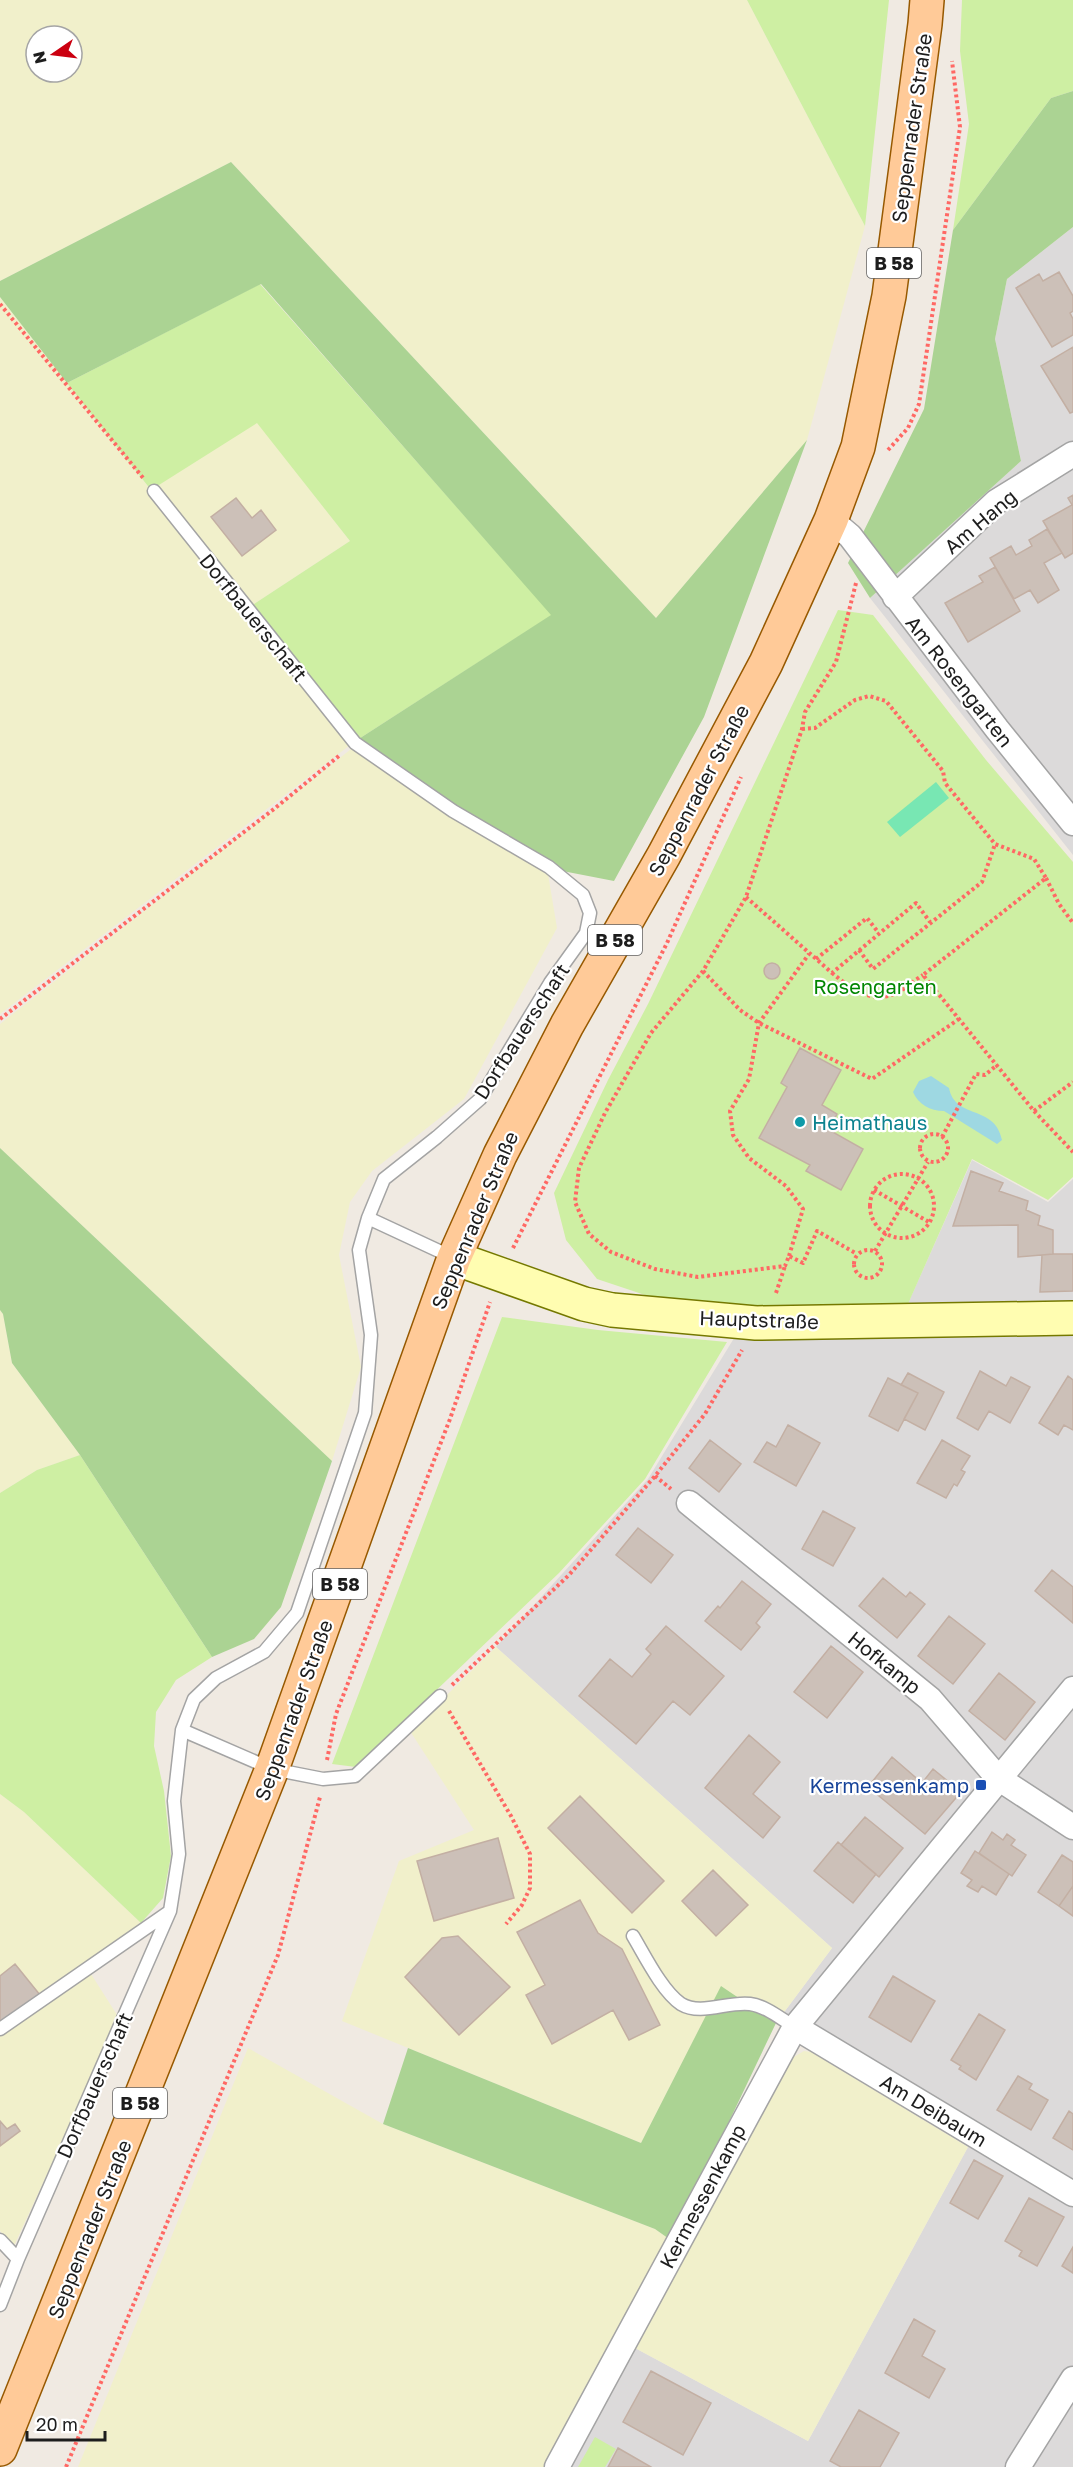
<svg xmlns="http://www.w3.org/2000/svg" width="1073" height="2467" font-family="'Golos Text',sans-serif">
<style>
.residential{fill:#dcdada}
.farmland{fill:#f1f0cb;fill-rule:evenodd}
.grass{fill:#ceefa3}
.forest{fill:#abd393}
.pitch{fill:#78e7b3}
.water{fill:#9ed8e2}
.building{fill:#ccc0b8;stroke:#c3afa3;stroke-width:1.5}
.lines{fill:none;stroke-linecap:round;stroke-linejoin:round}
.lane-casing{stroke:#a4a4a4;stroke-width:15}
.street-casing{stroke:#a4a4a4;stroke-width:27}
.secondary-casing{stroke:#757900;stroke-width:36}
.primary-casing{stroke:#975900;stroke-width:36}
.path{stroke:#ff6864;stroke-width:4;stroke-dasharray:3 3;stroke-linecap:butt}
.lane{stroke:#fff;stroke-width:12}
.street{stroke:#fff;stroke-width:24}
.secondary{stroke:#fffdb1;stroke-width:33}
.primary{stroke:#ffca98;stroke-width:33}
.culture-dot{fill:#0f9aa8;stroke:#fff;stroke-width:2}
.transit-dot{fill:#1a4fb4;stroke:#fff;stroke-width:2}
.labels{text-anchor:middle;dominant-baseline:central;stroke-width:4.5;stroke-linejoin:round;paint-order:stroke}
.shield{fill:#fff;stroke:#616161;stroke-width:1.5}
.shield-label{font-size:18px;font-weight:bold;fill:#1d1d1d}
.street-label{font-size:20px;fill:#1d1d1d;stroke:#fff}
.park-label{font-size:20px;fill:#018601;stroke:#fff}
.culture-label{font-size:20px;fill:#0d838f;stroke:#fff;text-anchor:start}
.transit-label{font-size:20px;fill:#164399;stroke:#fff;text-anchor:end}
</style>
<rect width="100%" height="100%" fill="#f0eae2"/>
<path class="residential" d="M1073,227V855L870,598L1021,461L995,339L1007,279Z
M972,1160L1048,1202L1073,1179V2467H571L635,2348L808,2441L968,2147L776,2023L832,1948L496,1647L648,1479L750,1312L902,1317Z"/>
<path class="farmland" d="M0,0H747L865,226L807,440L656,618L231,162L0,281ZM36,36H72V72H36Z
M0,297L150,489L257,422L350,541L245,610L354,742L0,1014Z
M355,746L547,868L557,928L464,1099L372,1171L350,1202L339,1255L361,1367L332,1461L0,1148V1024Z
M0,1310L3,1314L12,1363L80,1455L37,1470L0,1493Z
M496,1647L832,1948L776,2023L721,1987L641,2143L342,2021L399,1861L474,1830L410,1731Z
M0,1794L24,1812L141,1923L84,1963L119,2018L14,2246L0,2231Z
M248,2048L383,2124L655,2229L672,2241L547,2467H78Z
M804,2051L811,2052L968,2147L808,2441L635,2348L792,2058Z"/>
<path class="grass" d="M747,0H889L865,226Z
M962,0H1073V91L1051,98L953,230L969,124L960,51Z
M260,284L552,615L354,742L245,610L350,541L257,423L151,490L67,383Z
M838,610L873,615L986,760L1073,862V1177L1048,1200L972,1159L908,1304L751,1305L654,1298L597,1279L566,1240L554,1193L608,1080L648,1004Z
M502,1317L598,1330L727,1342L645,1479L559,1573L356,1767L332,1764Z
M80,1455L212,1657L176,1680L156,1712L154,1746L164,1791L171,1856L163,1898L141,1923L24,1812L0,1794V1493L37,1470Z
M595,2437L616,2449L605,2467H578Z"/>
<path class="forest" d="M1073,91V227L1007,279L995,339L1021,461L870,598L848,563L924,409L953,230L1051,98Z
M231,162L656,618L807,440L704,717L614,881L547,868L354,742L551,615L261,284L67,383L0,297V281Z
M0,1148L332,1461L281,1607L254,1639L212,1657L80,1455L12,1363L3,1314L0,1310Z
M721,1986L776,2023L672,2241L655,2229L383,2124L408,2048L641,2143Z"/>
<path class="pitch" d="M936,782L949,798L900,837L887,822Z"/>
<path class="water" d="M931,1076L949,1088C955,1120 995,1104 1002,1140L997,1144L944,1111C930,1111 918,1104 913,1092L919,1081Z"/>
<path class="building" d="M1059,272L1073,296V311L1070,313L1073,319V335L1052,347L1016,288L1039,274L1043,281Z
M1073,347V412L1070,413L1041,366Z
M1073,495V553L1065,558L1043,521L1072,505L1068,498Z
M236,498L252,518L261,510L276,530L242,556L211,517Z
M1047,529L1062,553L1044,563L1059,590L1038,603L1030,590L1014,599L990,558L1011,546L1016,555L1032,546L1029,540Z
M995,567L1020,611L968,642L945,603L983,582L979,576Z
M764 971a8 8 0 1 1 16 0a8 8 0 1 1-16 0Z
M800,1048L841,1070L822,1105L837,1114L829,1130L863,1149L841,1190L806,1171L810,1165L759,1138L787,1087L781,1083Z
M971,1171L1003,1183L999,1191L1028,1201L1026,1210L1040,1216L1038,1225L1053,1230V1254L1018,1257V1225L953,1226Z
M1053,1254H1073V1291L1040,1292L1042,1255Z
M980,1371L1006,1386L1011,1377L1030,1387L1010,1423L989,1411L978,1430L957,1418Z
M908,1373L944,1392L925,1430L904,1419L918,1393L901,1385Z
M1068,1376L1073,1380V1430L1064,1425L1058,1435L1039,1423Z
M888,1378L918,1393L898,1431L869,1416Z
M788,1425L820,1443L796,1486L754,1462L767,1442L776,1447Z
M710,1440L741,1464L719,1492L689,1468Z
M942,1440L970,1456L961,1470L965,1472L957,1486L954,1484L946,1498L917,1483Z
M823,1511L855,1528L833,1566L802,1549Z
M638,1528L673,1555L651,1583L616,1555Z
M1052,1570L1073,1587V1623L1035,1591Z
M883,1578L906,1597L910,1592L925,1604L897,1638L859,1606Z
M742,1581L771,1604L756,1623L760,1627L741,1650L705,1621L718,1606L720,1608Z
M949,1616L985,1644L953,1684L918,1656Z
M666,1626L724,1676L690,1715L673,1701L636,1744L579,1696L610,1659L632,1677L651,1654L646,1649Z
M831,1646L863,1672L827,1718L794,1692Z
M999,1673L1035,1702L1005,1740L969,1711Z
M749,1735L780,1762L753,1794L780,1817L763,1838L705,1788Z
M892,1757L922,1783L933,1769L961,1792L925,1834L868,1787Z
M580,1796L664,1881L632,1913L548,1828Z
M865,1817L903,1848L879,1877L841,1845Z
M992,1832L1003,1840L1007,1834L1015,1840L1011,1845L1026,1855L1012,1876L979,1853Z
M498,1838L514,1898L434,1921L417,1861Z
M838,1842L876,1874L853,1903L814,1871Z
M975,1851L1009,1874L996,1895L982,1886L978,1892L967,1886L972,1880L961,1873Z
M1062,1855L1073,1862V1886L1059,1906L1038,1892Z
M713,1870L748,1905L716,1936L682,1901Z
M1073,1886V1916L1059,1906Z
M580,1900L598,1933L622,1949L660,2025L629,2040L613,2010L552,2044L526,1995L545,1985L517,1932Z
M458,1936L510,1987L459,2035L405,1977L442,1938Z
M15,1964L40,1995L0,2026V1976Z
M893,1976L935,2001L911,2042L869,2017Z
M979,2014L1005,2030L976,2080L959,2069L961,2066L951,2060Z
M1018,2076L1032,2084L1029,2089L1048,2100L1031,2130L997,2110Z
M1069,2111L1073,2114V2150L1053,2138Z
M0,2121L7,2129L15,2124L20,2131L0,2146Z
M974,2160L1003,2176L978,2219L950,2203Z
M1029,2198L1064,2217L1037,2266L1019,2256L1022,2251L1005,2241Z
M1073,2247V2273L1062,2266Z
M914,2319L935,2331L922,2356L945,2369L929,2398L885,2373Z
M651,2371L711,2403L683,2455L623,2422Z
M859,2410L899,2433L880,2467H841L830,2461Z
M618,2448L651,2467H608Z"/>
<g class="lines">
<defs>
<path id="lane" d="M368,1218L454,1258
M182,1730L272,1769L323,1779L355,1776L440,1696
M633,1936C645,1956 662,1991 681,2004C701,2016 728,2001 750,2004C766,2006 781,2019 795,2027
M0,2029L169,1912
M0,2240L18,2259
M0,2305L18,2259L170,1911L179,1854L174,1801L182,1730L194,1699L216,1678L264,1652L297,1613L365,1413L371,1335L359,1250L368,1218L384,1179L437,1137L480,1099L550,983L586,933L590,913L583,895L549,867L453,811L355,743L154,491"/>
<path id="street" d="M831,520L850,536L997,729L1073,823
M895,597L996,502L1073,454
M689,1503L930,1699L998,1778L1073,1827
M795,2027L1073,2194
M557,2467L795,2027L1073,1689
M1018,2467L1073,2379"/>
<path id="secondary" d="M454,1258L584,1304L612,1310L756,1323L1073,1318"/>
<path id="primary" d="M0,2449L272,1769L454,1258L500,1155L567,1025L664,855L766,663L831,520L858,447L889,296L925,24L927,0"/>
</defs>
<use href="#lane" class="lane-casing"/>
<use href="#street" class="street-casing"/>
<use href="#secondary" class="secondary-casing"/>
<use href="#primary" class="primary-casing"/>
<path class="path" d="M0,304L144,479
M888,450L908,428L919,404L960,127L952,61
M856,583L836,662L805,712L802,729L746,897L703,971L651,1033L605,1113L579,1168L575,1202L589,1234L611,1252L655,1269L698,1277L785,1266L789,1256L803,1263L817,1231L857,1254
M802,729L815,728L855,700L869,696L886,701L943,771L945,783L995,844L1034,859L1046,878L923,975L1034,1111L1073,1152
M1046,878L1059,904L1073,923
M746,897L832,973L916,903L930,922
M859,950L873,969L982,882L995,844
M816,959L867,918L878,932
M703,971L740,1010L759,1023L872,1079L959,1019
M832,973C848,986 869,1003 891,995C902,992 913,981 923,975
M0,1019L274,809L340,755
M1034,1111L1073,1082
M920 1148a14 14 0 1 1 28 0a14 14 0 1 1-28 0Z
M942,1137L976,1074L985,1075L997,1065
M870 1206a32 32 0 1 1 64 0a32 32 0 1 1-64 0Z
M874,1190L929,1222
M513,1248L667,943L741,777
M854 1264a14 14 0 1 1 28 0a14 14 0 1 1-28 0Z
M875,1251L928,1162
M789,1256L803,1209L786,1186L749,1158L733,1135L730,1111L749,1079L759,1023L809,954
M776,1293L785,1266
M655,1476L671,1489
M452,1685L569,1575L655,1476L705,1414L742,1350
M449,1711L511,1816L530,1854V1888L522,1905L506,1924
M327,1760L336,1714L450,1419L490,1302
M66,2467L278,1955L320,1797"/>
<use href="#lane" class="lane"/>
<use href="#street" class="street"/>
<use href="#secondary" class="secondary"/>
<use href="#primary" class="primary"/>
</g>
<circle class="culture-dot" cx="800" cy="1122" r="6"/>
<rect class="transit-dot" x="975" y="1779" width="12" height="12" rx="3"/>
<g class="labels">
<g class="shield">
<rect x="867" y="248" width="54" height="30" rx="4.5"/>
<rect x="588" y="925" width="54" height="30" rx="4.5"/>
<rect x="313" y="1569" width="54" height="30" rx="4.5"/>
<rect x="113" y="2088" width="54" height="30" rx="4.5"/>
</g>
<g class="shield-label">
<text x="894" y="263">B 58</text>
<text x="615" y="940">B 58</text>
<text x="340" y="1584">B 58</text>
<text x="140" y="2103">B 58</text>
</g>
<g class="street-label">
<text transform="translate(911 128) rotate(-82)">Seppenrader Straße</text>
<text transform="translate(980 521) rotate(-40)">Am Hang</text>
<text transform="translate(254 617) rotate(51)">Dorfbauerschaft</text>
<text transform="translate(960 681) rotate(52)">Am Rosengarten</text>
<text transform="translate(698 790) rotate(-62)">Seppenrader Straße</text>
<text transform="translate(521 1031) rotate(-57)">Dorfbauerschaft</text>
<text transform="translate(474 1220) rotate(-67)">Seppenrader Straße</text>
<text transform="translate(759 1319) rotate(2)">Hauptstraße</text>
<text transform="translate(885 1662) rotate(39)">Hofkamp</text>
<text transform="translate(293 1710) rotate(-70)">Seppenrader Straße</text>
<text transform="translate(94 2085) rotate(-66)">Dorfbauerschaft</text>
<text transform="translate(934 2110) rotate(31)">Am Deibaum</text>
<text transform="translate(702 2196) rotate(-62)">Kermessenkamp</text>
<text transform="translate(89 2229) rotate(-68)">Seppenrader Straße</text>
</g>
<g class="park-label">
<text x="875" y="986">Rosengarten</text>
</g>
<g class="culture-label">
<text x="812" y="1122">Heimathaus</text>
</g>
<g class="transit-label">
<text x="969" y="1785">Kermessenkamp</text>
</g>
</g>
<g transform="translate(54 54) rotate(256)"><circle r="28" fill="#ffffff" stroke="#a5a5a5" stroke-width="1.5"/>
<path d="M0-4.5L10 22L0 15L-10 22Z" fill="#cb0010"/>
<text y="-9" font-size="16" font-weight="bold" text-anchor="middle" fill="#1d1d1d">N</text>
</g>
<path d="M27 2431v9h78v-9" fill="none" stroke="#1d1d1d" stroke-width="3"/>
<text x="36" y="2431" font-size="18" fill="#1d1d1d" stroke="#ffffff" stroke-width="4.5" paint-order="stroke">20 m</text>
</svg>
